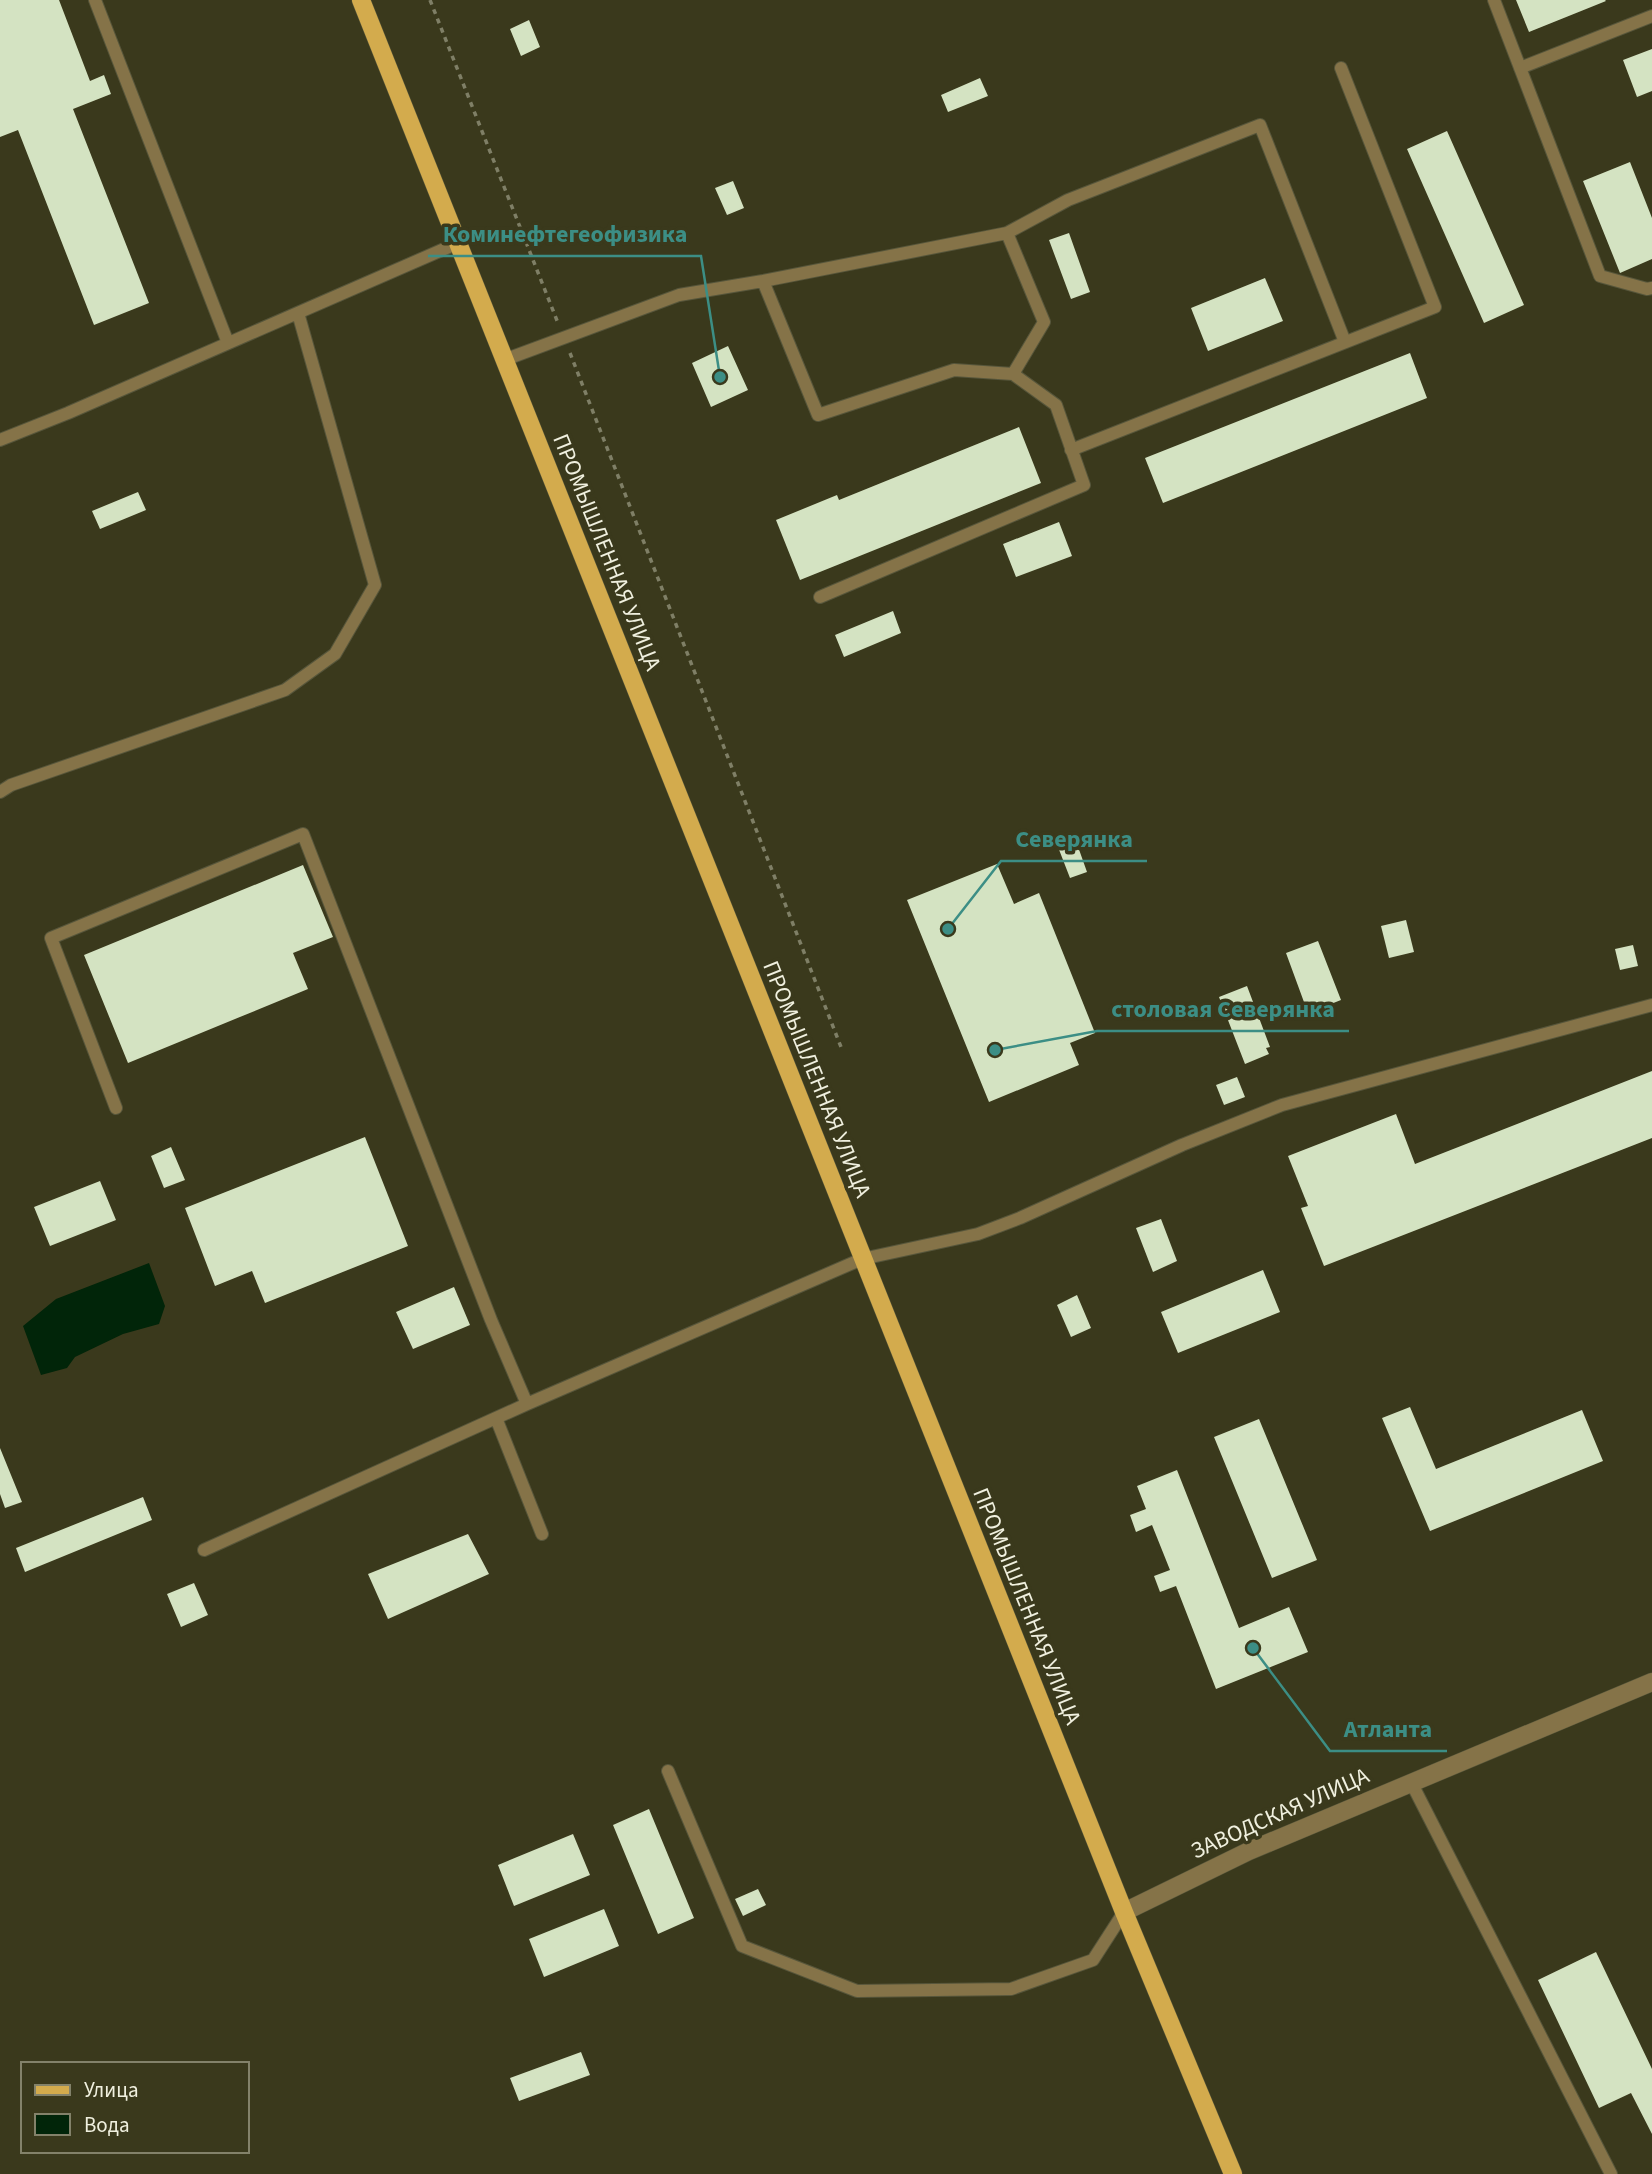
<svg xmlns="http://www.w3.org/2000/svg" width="1652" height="2174" font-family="'Source Sans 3',sans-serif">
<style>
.water{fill:#012509}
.building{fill:#d4e3c2}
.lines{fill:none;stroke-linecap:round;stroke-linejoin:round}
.service-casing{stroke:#57563b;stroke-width:14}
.tertiary-casing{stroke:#57563b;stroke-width:19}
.primary-casing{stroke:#57563b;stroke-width:19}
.path{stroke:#7f7f66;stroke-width:3.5;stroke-dasharray:5 5;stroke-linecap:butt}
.service{stroke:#857348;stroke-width:12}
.tertiary{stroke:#857348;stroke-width:18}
.primary{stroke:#d3ab4d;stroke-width:18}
.labels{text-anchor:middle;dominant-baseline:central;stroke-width:7;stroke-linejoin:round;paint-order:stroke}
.street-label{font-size:23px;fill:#f0f0df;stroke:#3a391c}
.leader{fill:none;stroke:#3c8e85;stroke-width:2.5}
.callout-dot{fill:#3c8e85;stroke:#3a391c;stroke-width:2.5}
.callout-label{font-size:24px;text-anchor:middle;font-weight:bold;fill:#3c8e85;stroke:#3a391c;stroke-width:7;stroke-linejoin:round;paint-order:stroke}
</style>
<rect width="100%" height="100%" fill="#3a391c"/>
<path class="water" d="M149,1263L165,1306L159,1324L123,1334L75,1357L67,1368L41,1375L23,1326L56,1299Z"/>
<path class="building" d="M0,0H59L90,81L104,75L111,94L73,109L149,303L94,325L18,130L0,137Z
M1516,0H1605L1606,1L1529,32Z
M529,20L540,47L521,56L510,29Z
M1652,49V91L1637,97L1623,60Z
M980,78L988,96L948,112L941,95Z
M1447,131L1524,305L1484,323L1407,149Z
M1630,162L1652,218V259L1620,273L1583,181Z
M733,181L744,208L727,215L715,188Z
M1069,233L1090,292L1071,299L1049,240Z
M1265,278L1283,321L1208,351L1191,308Z
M728,346L748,390L711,407L692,363Z
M1410,353L1427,398L1163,503L1145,458Z
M1019,427L1041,483L800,580L776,520L837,495L839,500Z
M138,492L146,510L100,529L92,511Z
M1059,522L1072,556L1016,577L1003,544Z
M893,611L901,633L844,657L835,635Z
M1076,841L1087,872L1070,878L1058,847Z
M997,864L1014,904L1039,893L1095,1033L1070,1043L1079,1065L989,1102L907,900Z
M303,865L333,937L293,953L308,989L128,1063L84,955Z
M1406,920L1414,952L1389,958L1381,926Z
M1318,941L1341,1000L1308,1013L1286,953Z
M1633,945L1638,966L1620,970L1615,949Z
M1247,986L1270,1047L1266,1048L1269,1054L1245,1064L1219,997Z
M1652,1071V1138L1324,1266L1301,1208L1308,1206L1288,1156L1396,1114L1415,1164Z
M1237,1077L1245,1097L1224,1105L1216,1085Z
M365,1137L408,1246L265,1303L252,1271L215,1286L185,1208Z
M171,1147L185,1180L164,1188L151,1156Z
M100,1181L116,1220L50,1246L34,1207Z
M1161,1219L1177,1261L1153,1272L1136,1228Z
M1263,1270L1280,1312L1178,1353L1161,1312Z
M454,1287L470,1325L413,1349L396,1312Z
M1077,1295L1091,1328L1071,1337L1057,1305Z
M1410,1407L1436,1469L1582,1410L1603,1461L1430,1531L1382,1418Z
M1259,1419L1317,1560L1272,1578L1214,1437Z
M0,1448L22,1502L5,1508L0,1494Z
M1177,1470L1239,1628L1289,1607L1308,1652L1216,1689L1176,1586L1160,1592L1154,1576L1170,1570L1152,1525L1136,1532L1130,1515L1146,1509L1137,1486Z
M143,1497L152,1520L25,1572L16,1548Z
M468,1534L489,1574L388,1619L368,1574Z
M194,1583L208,1615L181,1627L167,1594Z
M649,1809L694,1918L658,1934L613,1825Z
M573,1834L590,1875L514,1906L498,1865Z
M758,1889L766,1905L743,1916L735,1899Z
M604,1909L619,1946L544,1977L529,1939Z
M1596,1952L1652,2069V2134L1631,2093L1599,2108L1538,1980Z
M581,2052L590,2075L519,2101L510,2078Z"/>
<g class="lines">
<defs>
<path id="service" d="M95,0L228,343
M1494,0L1600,276L1647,289L1652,288
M1520,68L1652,16
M1007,233L1044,322L1013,374
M763,281L818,415L954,370L1013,374L1056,405L1084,485L820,597
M504,360L679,295L763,281L1007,233L1068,200L1260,125L1345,342
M0,440L68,413L458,243
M1071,450L1435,307L1341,68
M0,792L11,785L285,690L335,654L375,585L298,313
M116,1108L51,938L303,834L491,1320L527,1404
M496,1418L542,1534
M204,1550L527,1404L862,1259L978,1234L1020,1218L1182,1145L1282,1105L1652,1005
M668,1771L742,1946L857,1991L1011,1989L1093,1960L1124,1912
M1411,1782L1611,2174"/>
<path id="tertiary" d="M1124,1912L1249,1851L1652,1682"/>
<path id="primary" d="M361,0L1124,1912L1233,2174"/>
</defs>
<use href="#service" class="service-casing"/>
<use href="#tertiary" class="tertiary-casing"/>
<use href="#primary" class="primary-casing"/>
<path class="path" d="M430,0L558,323
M570,353L841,1047"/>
<use href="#service" class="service"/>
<use href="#tertiary" class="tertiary"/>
<use href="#primary" class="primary"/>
</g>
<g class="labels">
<g class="street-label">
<text transform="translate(607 552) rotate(68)">ПРОМЫШЛЕННАЯ УЛИЦА</text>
<text transform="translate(817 1079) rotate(68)">ПРОМЫШЛЕННАЯ УЛИЦА</text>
<text transform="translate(1027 1606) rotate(68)">ПРОМЫШЛЕННАЯ УЛИЦА</text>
<text transform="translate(1280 1813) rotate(-24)">ЗАВОДСКАЯ УЛИЦА</text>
</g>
</g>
<path class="leader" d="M720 377L701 256H428M948 929L1001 861H1147M995 1050L1097 1031H1349M1253 1648L1330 1751H1447"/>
<g class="callout-dot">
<circle cx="720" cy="377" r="7"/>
<circle cx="948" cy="929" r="7"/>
<circle cx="995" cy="1050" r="7"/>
<circle cx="1253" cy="1648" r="7"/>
</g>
<g class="callout-label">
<text x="565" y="242">Коминефтегеофизика</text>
<text x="1074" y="847">Северянка</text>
<text x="1223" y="1017">столовая Северянка</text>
<text x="1388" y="1737">Атланта</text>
</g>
<rect x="21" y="2062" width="228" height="91" fill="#3a391c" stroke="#83826a" stroke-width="2"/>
<rect x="35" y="2085" width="35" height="10" fill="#d3ab4d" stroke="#83826a" stroke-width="2"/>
<text x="84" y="2097" font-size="21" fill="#f0f0df">Улица</text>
<rect x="35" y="2114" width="35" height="21" fill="#012509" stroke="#83826a" stroke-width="2"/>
<text x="84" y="2132" font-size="21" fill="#f0f0df">Вода</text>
</svg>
